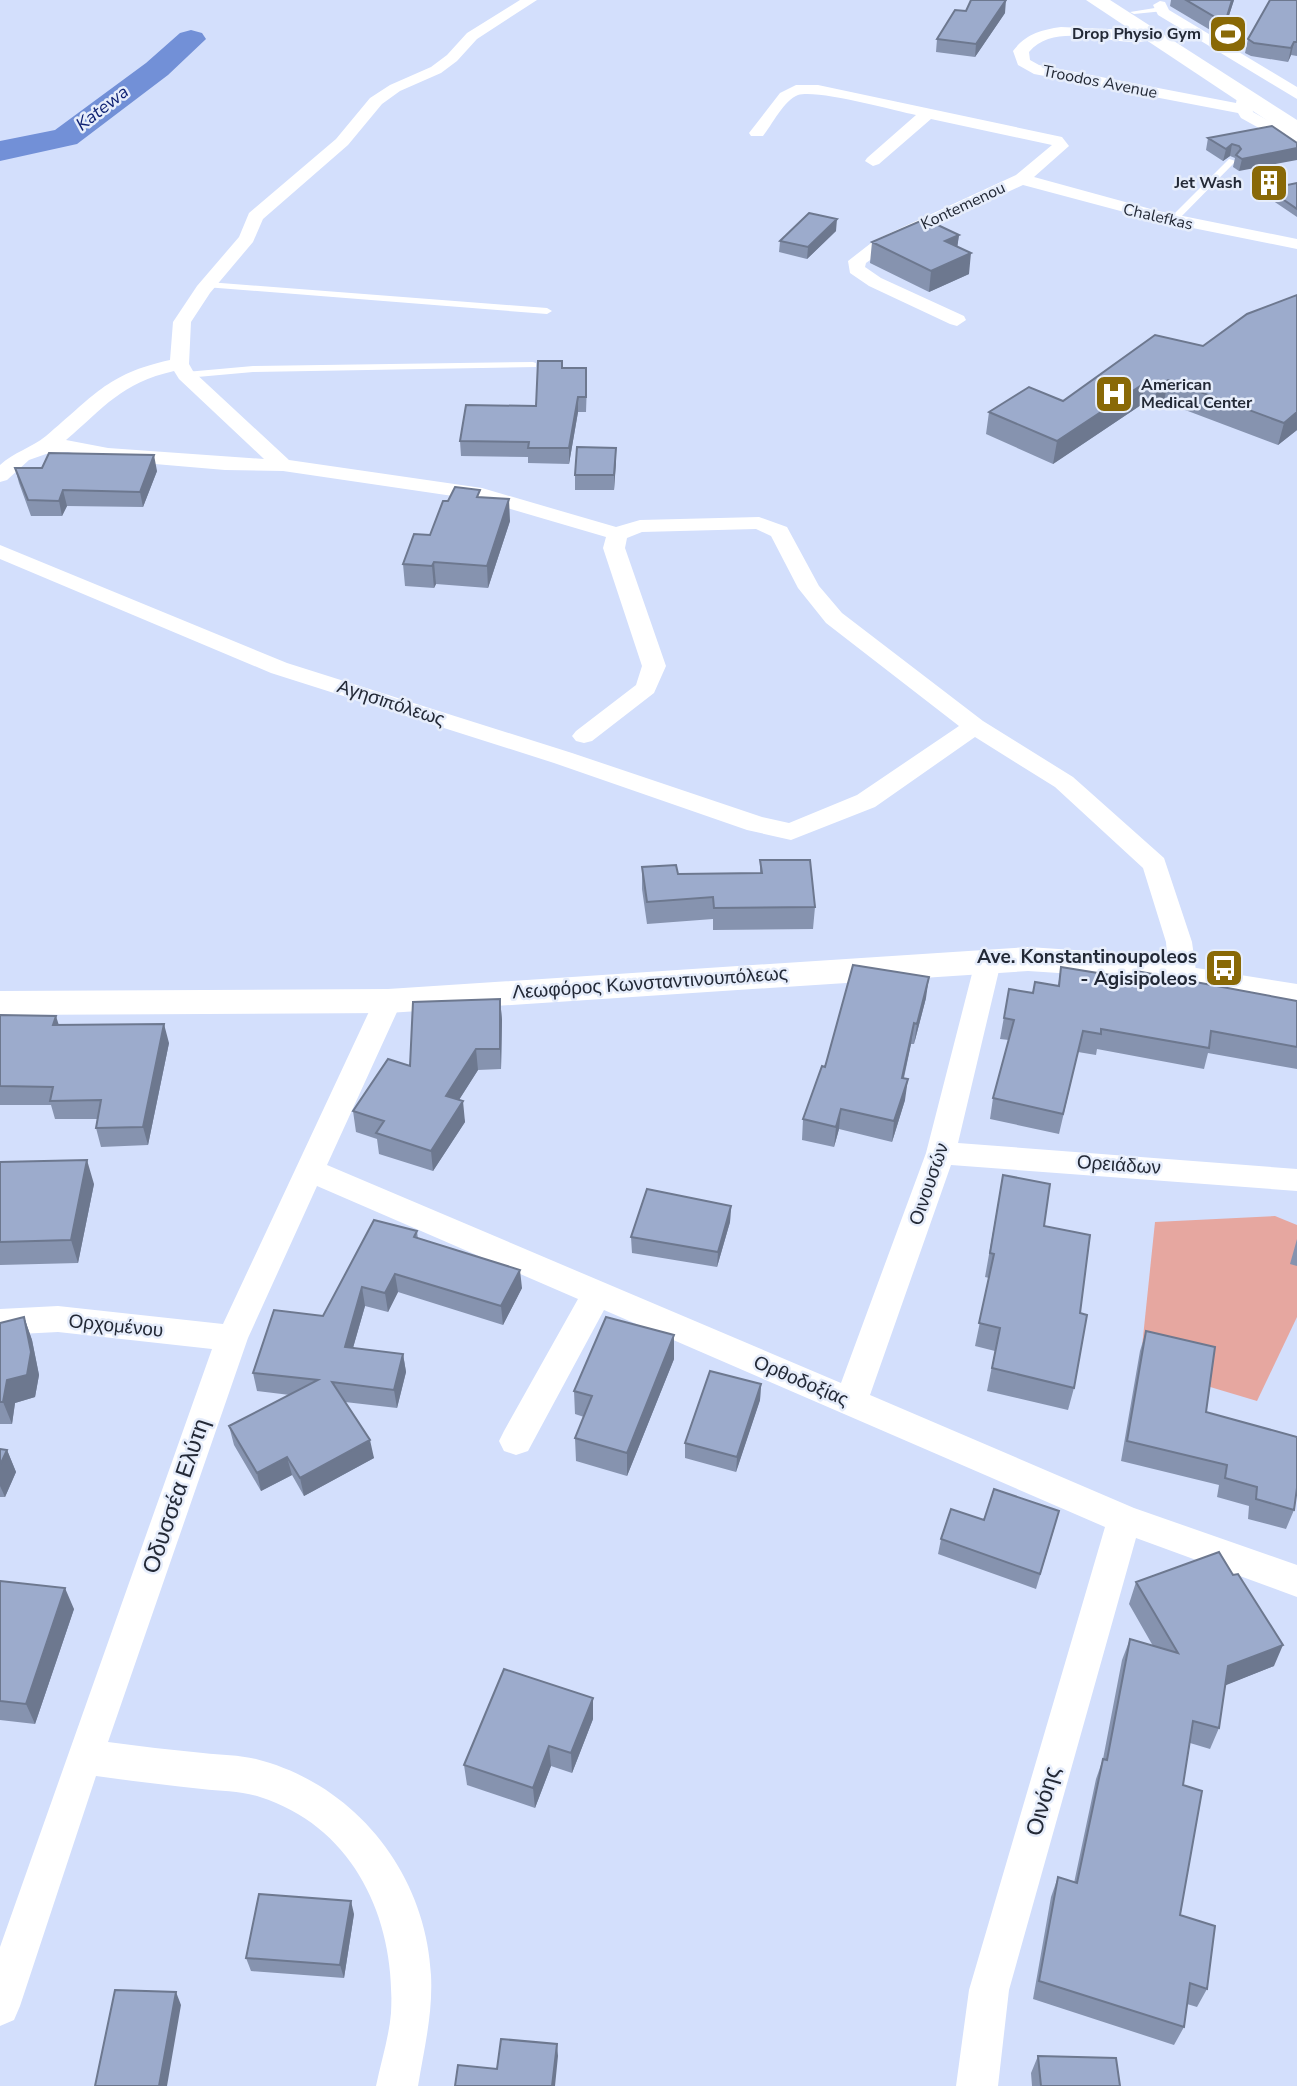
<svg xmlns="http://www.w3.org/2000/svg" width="1297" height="2086" font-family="'Nunito Sans',sans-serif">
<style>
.green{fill:#e6a7a0}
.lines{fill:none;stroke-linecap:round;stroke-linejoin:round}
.river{fill:#7290d7;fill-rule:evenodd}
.service{fill:#fff;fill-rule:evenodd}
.minor{fill:#fff;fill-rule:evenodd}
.tertiary{fill:#fff;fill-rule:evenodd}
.primary{fill:#fff;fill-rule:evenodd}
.wall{fill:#8693af}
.shaded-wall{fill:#6d788f}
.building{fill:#9cabcc;stroke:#6d788f;stroke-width:2}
.labels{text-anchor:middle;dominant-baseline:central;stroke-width:5;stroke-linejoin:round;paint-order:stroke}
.far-poi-label{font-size:16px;font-weight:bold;fill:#232936;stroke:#e6edfb;text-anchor:end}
.far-street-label{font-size:16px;fill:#232936;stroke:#e6edfb}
.far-water-label{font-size:18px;font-style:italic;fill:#0c1f71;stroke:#e6edfb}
.street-label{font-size:19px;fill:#232936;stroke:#e6edfb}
.poi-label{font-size:19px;font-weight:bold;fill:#232936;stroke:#e6edfb;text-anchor:end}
.near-street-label{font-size:23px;fill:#232936;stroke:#e6edfb}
</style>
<rect width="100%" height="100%" fill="#d3dffc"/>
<path class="green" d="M1275,1216L1297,1225V1317L1257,1401L1140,1366L1155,1222Z"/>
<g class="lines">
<path class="river" d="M191,30L202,33L206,39L168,75L77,144L0,161V141L55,130L146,63L180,33Z"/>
<path class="service" d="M1161,7L1164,11L1134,14L1130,12Z
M1229,159L1236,161L1176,222H1170V218Z
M208,282L547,308L552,311L547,314L205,287L203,285Z
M533,362L536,363V367L253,372L186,378L181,375L186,372L253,366Z"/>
<path class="minor" d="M520,0H537L477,39L457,61L441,73L400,91L382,104L348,145L263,219L253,242L210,293L191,322L189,364L193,371L289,460L482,488L616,527L640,520L759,517L787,527L819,586L842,613L983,721L1073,777L1164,858L1192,942L1197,978L1193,985L1183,987L1173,985L1169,978L1166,942L1143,868L1055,787L975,737L875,807L791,840L747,830L554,763L271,673L0,559V545L287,663L572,753L762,817L789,823L857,795L959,726L826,623L798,588L771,536L756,529L642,532L627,538L625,548L666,666L654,693L592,741L584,743L576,741L572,736L576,731L636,685L642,666L603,548L606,537L480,500L283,471L225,470L108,460L68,452L46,454L29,460L7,480L0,482V465C14,452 31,448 46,436C93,397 106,374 170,360L173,322L197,286L239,237L249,213L336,139L370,98L390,85L431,67L447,55L467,33ZM174,371L179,379L264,459L108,448L66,440C105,407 121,383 174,371Z
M1160,1L1165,2L1169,10L1297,87V99L1158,15L1153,5Z
M1061,27L1150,31L1157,35C1133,58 1062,14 1029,52L1030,60L1039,65L1236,103L1238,93H1250L1253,112L1297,137V149L1241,118L1238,113L1034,74L1018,65L1013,51C1026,34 1040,30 1061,27Z
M796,85H818L1062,137L1069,146L1034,177L1158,211L1297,239V249L1158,221L1023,185L887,248L866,263L865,267L881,278L964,316L966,320L957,326L950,324L869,286L850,273L848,261L875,240L1016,175L1052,145L931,119L879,164L873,166L865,161L867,158L916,115C893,110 817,89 798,95C784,100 772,125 763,136H751L749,133L780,93Z
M988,953L998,955L1001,962L958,1143L1297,1169V1191L951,1165L870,1395L1134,1508L1297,1565V1597L1136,1538L1009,1990L998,2086H956L969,1990L1105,1527L604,1310L528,1451L516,1455L504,1451L499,1441L504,1431L578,1299L317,1186L248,1338L108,1742C139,1746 171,1750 203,1753C221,1755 239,1755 256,1759C355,1784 426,1873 431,1975C433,2014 424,2049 418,2086H376C381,2062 389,2037 391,2013C396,1919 354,1827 260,1797C242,1791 221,1791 202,1789C167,1785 131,1781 96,1776L20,2006L14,2020L0,2026V1947L212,1349L58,1332L0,1335V1309L58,1306L223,1324L374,1001L378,994L388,991L398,994L402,1001L327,1165L841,1383L926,1153L975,962L978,955Z"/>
<path class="tertiary" d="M1028,947L1089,951L1297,984V1008L1089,975L1028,971L388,1013L0,1015V991L388,989Z"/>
<path class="primary" d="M1086,0H1110L1297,120V137L1289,135Z"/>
</g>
<path class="wall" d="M1171,0H1234L1222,37L1170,6Z
M1297,0V56L1291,55L1288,62L1251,56L1245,53L1248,39Z
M1005,13L975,57L936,52L937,39Z
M1272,126L1239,171L1233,167L1235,158L1230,156L1223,161L1206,150L1208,138Z
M1297,183V217L1266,196L1268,189Z
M836,231L807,259L779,252L780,241Z
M959,235L957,247L969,274L929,292L870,263L872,242Z
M1155,335L1297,430L1278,445L1164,402L1153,410L1141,405L1053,464L986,434L989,412L1063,401Z
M562,361V368L587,383L586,412H578L569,464L528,463V457L461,456L460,441L536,406Z
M616,448L614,490H575V475Z
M15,468L157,471L143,507L67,506L62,516H31L19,483Z
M480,497L510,521L488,588L436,584L434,588L405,586L403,564L430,535L448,501Z
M760,860L815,907L813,929L713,930V919L647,924L642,889V867L678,874L760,873Z
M1061,967L1135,979L1136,971L1297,1001V1069L1208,1053L1204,1069L1097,1049L1096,1055L1078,1052L1059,1134L990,1119L993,1098L1009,1040L1000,1039L1009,989L1033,993L1058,986Z
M926,998L914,1044H911L904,1078L905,1100L892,1142L839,1129L834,1147L802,1140L803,1119L825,1067Z
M500,999L502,1020L501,1069L478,1070L459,1100L465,1122L433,1171L379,1154L377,1139L356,1132L353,1111L410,1066Z
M0,1015L169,1043L148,1145L101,1147L96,1128L98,1119H55L51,1105H0Z
M0,1162L94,1184L78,1263L0,1265Z
M1003,1175L1044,1226L1080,1313L1074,1388L1068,1410L987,1391L995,1351L975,1346L989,1278L985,1277Z
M731,1206L730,1222L717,1267L632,1253L631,1237Z
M417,1231L418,1239L522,1288L503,1325L398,1292L388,1312L365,1306L353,1348L403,1354L406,1372L397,1408L345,1402L374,1458L304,1496L292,1475L261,1491L234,1445L229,1426L290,1395L257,1391L253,1373L323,1316Z
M1297,1239V1266L1290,1264Z
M24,1317L32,1340L39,1375L35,1397L15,1403L12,1424H0V1323Z
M1146,1331L1206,1412L1294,1510L1286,1529L1248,1519L1249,1506L1217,1497L1219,1485L1121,1461L1140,1351Z
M674,1335V1359L627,1476L576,1461L575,1438L584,1417L575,1414L574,1391Z
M761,1384L760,1400L736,1472L685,1458V1443Z
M0,1449L7,1450L16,1472L5,1497H0Z
M984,1520L1055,1526L1036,1589L938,1554L941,1539Z
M0,1581L74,1609L35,1724L0,1720Z
M1136,1582L1274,1666L1225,1685L1219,1728L1210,1749L1190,1743L1183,1785L1180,1915L1207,1989L1197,2007L1187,2004L1184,2027L1174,2045L1033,1999L1051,1897L1058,1877L1074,1883L1096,1779L1103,1759L1122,1660L1130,1639L1153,1646L1129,1604Z
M593,1719L572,1773L551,1766L535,1808L467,1785L464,1765Z
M354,1914L344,1978L251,1971L246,1958Z
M1038,2056L1120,2086H1032L1031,2073Z"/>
<path class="shaded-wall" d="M1006,0L1005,13L975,57L976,44Z
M1232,0H1234L1222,37L1225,23Z
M1294,42L1291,55L1288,62L1291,48Z
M1232,144L1230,156L1223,161L1226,149Z
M1297,148V160L1239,171L1242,159Z
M837,219L836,231L807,259L808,247Z
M959,235L956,256L945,241Z
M971,253L969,274L929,292L931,271Z
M1168,380L1164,402L1153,410L1157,388Z
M1145,383L1141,405L1053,464L1057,441Z
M578,397V412L569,464V448Z
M1297,412V430L1278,445L1284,423Z
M616,448V463L614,490V475Z
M154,455L157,471L143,507L140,492Z
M63,490L67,506L62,516L59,501Z
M509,499L510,521L488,588L487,566Z
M434,562L436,584L434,588L432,566Z
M929,977L926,998L914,1044L917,1024Z
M500,999L502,1020L501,1069L500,1049Z
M56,1016L62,1035L53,1025Z
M914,1023L911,1044L899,1098L902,1078Z
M164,1024L169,1043L148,1145L143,1127Z
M476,1049L478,1070L448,1117L446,1096Z
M908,1079L905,1100L892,1142L894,1121Z
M463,1101L465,1122L433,1171L431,1151Z
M841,1109L839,1129L834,1147L836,1127Z
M87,1160L94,1184L78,1263L71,1240Z
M731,1206L730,1222L717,1267L718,1252Z
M520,1270L522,1288L503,1325L501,1306Z
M395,1274L398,1292L388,1312L385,1293Z
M362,1287L365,1306L348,1365L345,1347Z
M24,1317L32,1340L39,1375L35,1397L15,1403L12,1424L3,1402L7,1380Z
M674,1335V1359L627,1476V1453Z
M403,1354L406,1372L397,1408L394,1390Z
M761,1384L760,1400L736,1472L737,1457Z
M370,1440L374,1458L304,1496L300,1478Z
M7,1450L16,1472L5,1497L0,1486V1465Z
M287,1457L292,1475L261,1491L257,1473Z
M65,1588L74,1609L35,1724L26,1704Z
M1283,1645L1274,1666L1219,1688L1228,1666Z
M593,1698V1719L572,1773L571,1753Z
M549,1746L551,1766L535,1808L533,1788Z
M351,1901L354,1914L344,1978L340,1965Z
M176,1992L181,2005L167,2086H159Z
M557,2044L558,2056L555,2086H552Z"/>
<path class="building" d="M971,0H1006L976,44L937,39L955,10L966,11Z
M1186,0H1232L1225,23Z
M1270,0H1297V42H1294L1291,48L1254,43L1248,39Z
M1272,126L1297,143V148L1242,159L1236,155L1241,149L1239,146L1232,144L1226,149L1208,138Z
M1297,183V209L1268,189Z
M809,213L837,219L808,247L780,241Z
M925,219L959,235L945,241L971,253L931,271L872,242Z
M1297,295V412L1284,423L1168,380L1157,388L1145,383L1057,441L989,412L1029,387L1063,401L1155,335L1203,346L1247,314Z
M538,361H562V368H586V397H578L569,448H528L529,442L460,441L466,405L536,406Z
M577,447L616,448L614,475H575Z
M49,453L154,455L140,492L63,490L59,501L28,500L15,468H42Z
M455,487L480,490L477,497L509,499L487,566L434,562L432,566L403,564L414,534L430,535L443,501H448Z
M760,860H810L815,907L714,908L713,897L647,902L642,867L676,865L678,874L762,873Z
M853,965L929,977L917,1024L914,1023L902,1078L908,1079L894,1121L841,1109L836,1127L803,1119L822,1066L825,1067Z
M1061,967L1135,979L1136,971L1297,1001V1047L1211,1031L1209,1048L1101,1029V1034L1083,1031L1063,1114L993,1098L1014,1020L1004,1018L1009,989L1033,993L1035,982L1059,986Z
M500,999V1049H476L446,1096L463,1101L431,1151L376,1133L384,1121L353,1111L388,1059L410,1066L413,1002Z
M0,1015L56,1016L53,1025L164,1024L143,1127L96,1128L101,1100L50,1101L53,1087L0,1086Z
M87,1160L71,1240L0,1242V1162Z
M1003,1175L1050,1184L1044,1226L1090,1235L1080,1313L1087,1315L1074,1388L992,1368L1000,1328L979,1323L994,1254L990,1253Z
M647,1189L731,1206L718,1252L631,1237Z
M374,1220L417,1231L414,1237L520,1270L501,1306L395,1274L385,1293L362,1287L345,1347L403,1354L394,1390L332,1382L370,1440L300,1478L287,1457L257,1473L229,1426L318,1380L253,1373L274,1310L323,1316Z
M24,1317L31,1352L27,1375L7,1380L3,1402H0V1323Z
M606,1317L674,1335L627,1453L575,1438L592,1396L574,1391Z
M1146,1331L1215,1347L1206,1412L1297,1437V1488L1294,1510L1256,1499L1257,1487L1225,1478L1227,1465L1127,1441Z
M710,1371L761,1384L737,1457L685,1443Z
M0,1449L7,1450L0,1465Z
M994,1489L1059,1511L1040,1574L941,1539L951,1509L984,1520Z
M1219,1552L1233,1575L1238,1574L1283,1645L1228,1666L1219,1728L1193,1721L1183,1785L1202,1791L1180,1915L1215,1926L1207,1989L1190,1983L1184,2027L1039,1981L1058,1877L1077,1883L1103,1759L1107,1760L1130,1639L1178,1653L1136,1582Z
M0,1581L65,1588L26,1704L0,1701Z
M504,1669L593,1698L571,1753L549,1746L533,1788L464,1765Z
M259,1894L351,1901L340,1965L246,1958Z
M115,1990L176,1992L159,2086H95Z
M501,2039L557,2044L552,2086H455L458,2065L497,2069Z
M1038,2056L1116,2058L1120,2086H1041Z"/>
<defs>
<symbol id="stadium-square" viewBox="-11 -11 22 22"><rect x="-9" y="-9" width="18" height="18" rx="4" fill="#896907" stroke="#e6edfb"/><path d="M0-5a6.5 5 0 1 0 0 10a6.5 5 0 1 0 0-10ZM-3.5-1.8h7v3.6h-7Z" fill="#fff"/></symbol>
<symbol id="building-square" viewBox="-11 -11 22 22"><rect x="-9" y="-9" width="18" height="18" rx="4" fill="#896907" stroke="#e6edfb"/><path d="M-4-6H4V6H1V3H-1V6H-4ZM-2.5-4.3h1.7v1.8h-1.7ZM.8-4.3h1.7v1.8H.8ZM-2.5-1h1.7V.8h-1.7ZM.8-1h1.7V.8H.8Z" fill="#fff"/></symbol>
<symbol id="hospital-square" viewBox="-11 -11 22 22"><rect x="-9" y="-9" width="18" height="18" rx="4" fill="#896907" stroke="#e6edfb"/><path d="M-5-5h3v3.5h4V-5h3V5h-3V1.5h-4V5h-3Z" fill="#fff"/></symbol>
<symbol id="bus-square" viewBox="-11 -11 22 22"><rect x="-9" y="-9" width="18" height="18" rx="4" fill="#896907" stroke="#e6edfb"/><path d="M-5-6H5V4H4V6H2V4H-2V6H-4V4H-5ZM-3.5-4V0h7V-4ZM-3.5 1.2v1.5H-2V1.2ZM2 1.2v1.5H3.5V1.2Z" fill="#fff"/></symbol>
</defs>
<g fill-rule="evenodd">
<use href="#stadium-square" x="1206" y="12" width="44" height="44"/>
<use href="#building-square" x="1247" y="161" width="44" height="44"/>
<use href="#hospital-square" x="1092" y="372" width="44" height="44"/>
<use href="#bus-square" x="1202" y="946" width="44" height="44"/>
</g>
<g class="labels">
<g class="far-poi-label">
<text x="1201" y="34">Drop Physio Gym</text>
<text x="1242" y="183">Jet Wash</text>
<text x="1141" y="385" text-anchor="start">American<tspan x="1141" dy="18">Medical Center</tspan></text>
</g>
<g class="far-street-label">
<text transform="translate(1100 82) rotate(11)">Troodos Avenue</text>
<text transform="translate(963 206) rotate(-25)">Kontemenou</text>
<text transform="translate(1158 217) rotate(13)">Chalefkas</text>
</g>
<g class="far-water-label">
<text transform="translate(102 108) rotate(-38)">Katewa</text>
</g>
<g class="street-label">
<text transform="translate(391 703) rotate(18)">Αγησιπόλεως</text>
<text transform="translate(650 983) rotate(-4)">Λεωφόρος Κωνσταντινουπόλεως</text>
<text transform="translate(1119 1165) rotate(4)">Ορειάδων</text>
<text transform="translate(929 1184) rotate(-71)">Οινουσών</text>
<text transform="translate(116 1326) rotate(6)">Ορχομένου</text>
<text transform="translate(801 1381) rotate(23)">Ορθοδοξίας</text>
</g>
<g class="poi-label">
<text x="1197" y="957">Ave. Konstantinoupoleos<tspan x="1197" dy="22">- Agisipoleos</tspan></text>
</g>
<g class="near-street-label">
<text transform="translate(176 1496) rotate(-71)">Οδυσσέα Ελύτη</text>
<text transform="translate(1043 1801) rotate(-74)">Οινόης</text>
</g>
</g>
</svg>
